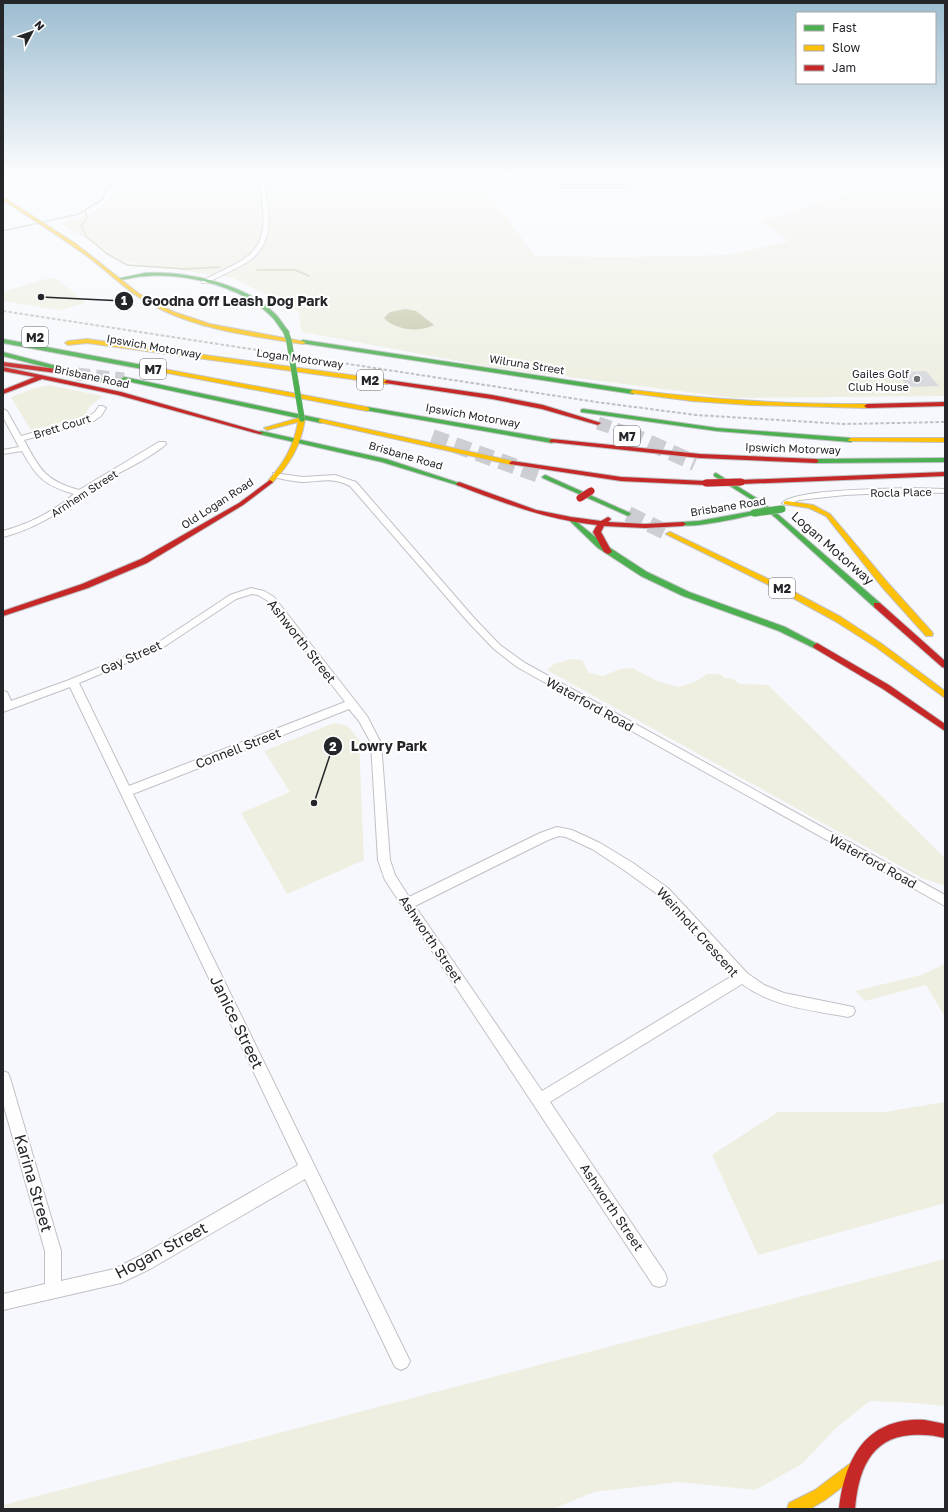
<svg xmlns="http://www.w3.org/2000/svg" width="948" height="1512" font-family="'Golos Text',sans-serif">
<style>
.green{fill:#eeefe1}
.water{fill:#c7c8ac}
.lines{fill:none;stroke-linecap:round;stroke-linejoin:round}
.stream{stroke:#c7c8ac;stroke-width:1.5}
.building{fill:#d9dadf}
.highway-tunnel-far1{stroke:#cdced3;stroke-width:13;stroke-dasharray:13 6;stroke-linecap:butt}
.highway-tunnel{stroke:#cdced3;stroke-width:16;stroke-dasharray:16 8;stroke-linecap:butt}
.street-casing{stroke:#c0c1c5;stroke-width:2}
.fast-casing{stroke:#c0c1c5;stroke-width:2}
.slow-casing{stroke:#c0c1c5;stroke-width:2}
.jam-casing{stroke:#c0c1c5;stroke-width:2}
.street{fill:#fefeff;fill-rule:evenodd}
.fast{fill:#4caf50;fill-rule:evenodd}
.slow{fill:#ffc107;fill-rule:evenodd}
.jam{fill:#c62828;fill-rule:evenodd}
.rail{stroke:#c0c0c1;stroke-width:2;stroke-dasharray:3.5 2;stroke-linecap:butt}
.fast-bridge-far1-casing{stroke:#c0c1c5;stroke-width:6;stroke-linecap:butt}
.fast-bridge-casing{stroke:#c0c1c5;stroke-width:8;stroke-linecap:butt}
.jam-bridge-casing{stroke:#c0c1c5;stroke-width:8;stroke-linecap:butt}
.fast-bridge-far1{stroke:#4caf50;stroke-width:5.5}
.fast-bridge{stroke:#4caf50;stroke-width:7}
.jam-bridge{stroke:#c62828;stroke-width:7}
.poi-dot{fill:#6e7074;stroke:#fff;stroke-width:1.5}
.labels{text-anchor:middle;dominant-baseline:central;stroke-width:4;stroke-linejoin:round;paint-order:stroke}
.far-street-label{font-size:11px;fill:#24262a;stroke:#fff}
.far-poi-label{font-size:11px;fill:#24262a;stroke:#fff;text-anchor:end}
.shield{fill:#fff;stroke:#66676a;stroke-width:1}
.shield-label{font-size:12px;font-weight:bold;fill:#24262a}
.street-label{font-size:13px;fill:#24262a;stroke:#fff}
.near-street-label{font-size:16px;fill:#24262a;stroke:#fff}
.leader{fill:none;stroke:#24262a;stroke-width:1.5}
.callout-dot{fill:#24262a;stroke:#fff;stroke-width:1.5}
.mark-label{font-size:12px;text-anchor:middle;font-weight:bold;fill:#fff}
.callout-label{font-size:14px;text-anchor:middle;font-weight:bold;fill:#24262a;stroke:#fff;stroke-width:4;stroke-linejoin:round;paint-order:stroke}
</style>
<rect width="100%" height="100%" fill="#f7f8fd"/>
<path class="green" d="M132,172H467L488,193L535,256L617,257L729,255L789,241L760,221L919,172H945V396L734,398L491,367L302,332L298,311L233,278L124,262L60,223L86,216L104,206L120,180Z
M56,278L86,303L59,310L3,301V292L45,279Z
M49,385L53,386L103,396L89,407L85,416L81,418L36,429H30L11,397L35,388Z
M571,659L582,660L589,673L603,676L620,669L632,668L657,681L678,687L695,682L707,674H720L725,678L733,679L739,684L768,685L945,858V886L922,878L547,670L554,664Z
M334,723L348,726L359,740L364,860L287,894L241,813L290,792L264,751Z
M945,964V1017L926,985L865,1001L855,991L921,975Z
M945,1102V1203L758,1255L712,1155L778,1112H884Z
M945,1259V1406L915,1403L870,1401L836,1428L802,1464L755,1490L679,1482L594,1492L553,1509H3V1505Z"/>
<path class="water" d="M405,309L416,311L434,325C419,333 395,330 384,318L390,312Z"/>
<g class="lines">
<path class="stream" d="M85,211L87,218L81,226L86,236L106,253L127,265L185,269L220,267
M3,231L79,214L103,199L104,193L119,172
M257,270H295L309,276"/>
</g>
<path class="building" d="M926,371L939,386L911,387L907,386L896,372Z"/>
<g class="lines">
<path class="highway-tunnel-far1" d="M77,374L124,379
M598,423L630,434"/>
<path class="highway-tunnel" d="M627,433L695,463
M432,437L545,477
M628,514L670,534"/>
<defs>
<path id="street" d="M258,172H262C267,201 278,235 253,258C243,266 218,277 206,283H202V281C216,273 235,266 248,256C273,236 261,199 258,172Z
M533,172H537L536,178L541,182L558,185H627L705,172H718L627,187H558L538,184L531,180Z
M99,406H102L106,408L101,416L92,422L24,440C40,470 46,481 79,490L159,442H165L166,444C156,454 127,469 113,476C76,499 47,526 3,537V531C29,524 53,512 74,494C44,485 37,478 22,451L3,454V450L19,447L3,417V409L7,411L21,436L86,418L95,412Z
M273,473L303,477L335,475L356,482L475,619L500,645L525,663L945,895V906L517,667L494,649L469,623L350,486C331,476 320,482 301,482C292,481 282,479 273,477Z
M909,488L945,489V493L909,492L845,495L799,500L786,505L782,503C796,489 885,489 909,488Z
M251,588L264,591L274,597L367,716L381,743L390,860L395,875L409,897L540,833L557,827L572,830L600,843L633,863L668,888L747,973L764,985L784,993L853,1007L855,1011L853,1015L848,1017C811,1010 773,1007 742,984L550,1102L665,1273L667,1279L665,1285L659,1287L653,1285L385,880L378,860L371,743L359,721L349,709L133,794L407,1355L410,1361L407,1367L401,1370L395,1367L305,1179L150,1269L121,1283L3,1310V1294L45,1284V1251L3,1103V1071L8,1073L10,1078L61,1251V1281L114,1269L138,1257L298,1165L70,687L3,712V691L7,692L11,701L69,680L156,644L230,595ZM252,594L258,595L268,601L345,702L129,786L79,683L162,648L236,599ZM559,836L566,837L592,849L624,870L660,896L732,976L542,1091L415,906L548,840Z"/>
<path id="fast" d="M145,273C187,271 249,284 278,317C282,322 285,327 289,332L284,333C280,328 277,323 273,318C244,287 188,273 146,276C137,276 128,279 119,280L117,279Z
M3,339L164,369L167,371L164,373L3,343Z
M303,340L633,390L636,392L633,394L301,343V341Z
M3,352L106,379L107,380L104,382L3,356Z
M124,377L321,419L324,421L321,423L122,380L121,379Z
M367,407L552,439L555,441L552,443L365,410L364,409Z
M583,409L717,428L851,438L854,440L851,442L717,431L581,412V410Z
M261,431L386,459L462,484L459,486L457,485L382,462L259,434V432Z
M945,458V462L816,463L813,461L816,459Z
M716,473L758,499L780,516L880,603V607H874L776,518L754,501L714,476V474Z
M545,475L630,513L631,514L628,516L626,515L543,478L542,477Z
M754,511L757,513L756,514C744,517 687,530 680,524L683,522L699,521Z
M572,518L604,544L647,572L689,592L785,627L821,646L820,648H814L779,631L683,596L641,576L598,548L570,521L569,520Z"/>
<path id="slow" d="M3,197L76,244L138,293L157,304L174,312L210,324L306,342L303,344C252,336 200,330 154,306C130,294 112,275 91,259C63,238 32,219 3,200Z
M87,339L387,380L390,382L387,384L87,343L68,345L65,343L68,341Z
M164,369L367,407L370,409L367,411L162,372L161,371Z
M633,390C711,400 789,404 867,404L870,406L867,408L750,405L692,401L631,393L630,392Z
M302,417L305,419C301,445 290,464 272,483H268V481C284,463 294,446 298,422L267,430L264,428Z
M321,419L512,461L515,463L512,465L319,422V420Z
M851,438H945V442L849,441L848,440Z
M786,501L813,505L830,514L888,583L932,632L933,634L932,636H926L882,587L826,516L809,508L784,504V502Z
M670,532L779,584L841,617L882,644L945,691V698L876,647L835,621L773,587L668,535L666,534Z
M853,1462L858,1465L861,1470L858,1475L825,1500L810,1509H787L789,1503L815,1490L848,1465Z"/>
<path id="jam" d="M3,362L64,370L67,372L64,374L3,366Z
M3,367L121,392L264,433L259,434L118,395L42,379L3,394V390L35,377L3,371Z
M387,380L492,395L543,405L601,423L598,425L542,409L492,399L385,383L384,382Z
M945,402V406L867,408L864,406L867,404Z
M552,439L700,454L816,459L819,461L816,463L700,458L550,442L549,441Z
M512,461L621,477L706,481L709,483L706,485L621,481L510,464L509,463Z
M945,472V476L741,484L738,482L741,480Z
M270,480L273,482L272,483L243,505L147,563L88,588L3,616V611L82,584L141,559L239,503Z
M459,482L536,510L571,517L601,521L608,517L611,519L608,522L645,524L683,522L686,524L683,526L645,528L604,526L601,532L612,552L608,554L604,552L593,532L597,525C548,520 503,503 457,485L456,484Z
M874,603H880L945,661V668L942,667L874,607Z
M817,643L889,685L945,724V731L883,689L814,648L813,646Z
M925,1420L945,1424V1438C934,1435 923,1434 911,1435C869,1438 858,1473 855,1509H839C845,1457 867,1417 925,1420Z"/>
</defs>
<use href="#street" class="street-casing"/>
<use href="#fast" class="fast-casing"/>
<use href="#slow" class="slow-casing"/>
<use href="#jam" class="jam-casing"/>
<use href="#street" class="street"/>
<use href="#fast" class="fast"/>
<use href="#slow" class="slow"/>
<use href="#jam" class="jam"/>
<path class="rail" d="M3,311L596,402L696,415L844,424L945,422"/>
<defs>
<path id="fast-bridge-far1" d="M286,332L289,341L302,419"/>
<path id="fast-bridge" d="M754,513L782,509"/>
<path id="jam-bridge" d="M706,483L741,482
M580,498L591,491"/>
</defs>
<use href="#fast-bridge-far1" class="fast-bridge-far1-casing"/>
<use href="#fast-bridge" class="fast-bridge-casing"/>
<use href="#jam-bridge" class="jam-bridge-casing"/>
<use href="#fast-bridge-far1" class="fast-bridge-far1"/>
<use href="#fast-bridge" class="fast-bridge"/>
<use href="#jam-bridge" class="jam-bridge"/>
</g>
<linearGradient id="sky" x2="0" y2="1"><stop stop-color="#9bbcd0"/><stop offset="0.45" stop-color="#fbfcfe"/><stop offset="1" stop-color="#fbfcfe" stop-opacity="0"/></linearGradient>
<rect width="948" height="384" fill="url(#sky)"/>
<circle class="poi-dot" cx="917" cy="379" r="4"/>
<g class="labels">
<g class="far-street-label">
<text transform="translate(154 346) rotate(10)">Ipswich Motorway</text>
<text transform="translate(300 358) rotate(8)">Logan Motorway</text>
<text transform="translate(527 364) rotate(9)">Wilruna Street</text>
<text transform="translate(92 376) rotate(12)">Brisbane Road</text>
<text transform="translate(473 415) rotate(10)">Ipswich Motorway</text>
<text transform="translate(62 426) rotate(-17)">Brett Court</text>
<text transform="translate(793 448) rotate(2)">Ipswich Motorway</text>
<text transform="translate(406 455) rotate(16)">Brisbane Road</text>
<text transform="translate(901 492) rotate(-1)">Rocla Place</text>
<text transform="translate(84 493) rotate(-33)">Arnhem Street</text>
<text transform="translate(217 503) rotate(-33)">Old Logan Road</text>
<text transform="translate(728 506) rotate(-9)">Brisbane Road</text>
</g>
<g class="far-poi-label">
<text x="909" y="373">Gailes Golf<tspan x="909" dy="13">Club House</tspan></text>
</g>
<g class="shield">
<rect x="22" y="327" width="26" height="20" rx="3"/>
<rect x="140" y="359" width="26" height="20" rx="3"/>
<rect x="357" y="370" width="26" height="20" rx="3"/>
<rect x="614" y="426" width="26" height="20" rx="3"/>
<rect x="769" y="578" width="26" height="20" rx="3"/>
</g>
<g class="shield-label">
<text x="35" y="337">M2</text>
<text x="153" y="369">M7</text>
<text x="370" y="380">M2</text>
<text x="627" y="436">M7</text>
<text x="782" y="588">M2</text>
</g>
<g class="street-label">
<text transform="translate(833 548) rotate(41)">Logan Motorway</text>
<text transform="translate(302 641) rotate(52)">Ashworth Street</text>
<text transform="translate(131 657) rotate(-24)">Gay Street</text>
<text transform="translate(590 704) rotate(29)">Waterford Road</text>
<text transform="translate(238 748) rotate(-21)">Connell Street</text>
<text transform="translate(873 861) rotate(29)">Waterford Road</text>
<text transform="translate(698 932) rotate(48)">Weinholt Crescent</text>
<text transform="translate(431 939) rotate(56)">Ashworth Street</text>
<text transform="translate(612 1207) rotate(56)">Ashworth Street</text>
</g>
<g class="near-street-label">
<text transform="translate(237 1022) rotate(64)">Janice Street</text>
<text transform="translate(34 1183) rotate(74)">Karina Street</text>
<text transform="translate(161 1250) rotate(-28)">Hogan Street</text>
</g>
</g>
<path class="leader" d="M41 297L124 301M314 803L333 746"/>
<g class="callout-dot">
<circle cx="41" cy="297" r="4"/>
<circle cx="314" cy="803" r="4"/>
<circle cx="124" cy="301" r="10"/>
<circle cx="333" cy="746" r="10"/>
</g>
<g class="mark-label">
<text x="124" y="305">1</text>
<text x="333" y="751">2</text>
</g>
<g class="callout-label">
<text x="235" y="306">Goodna Off Leash Dog Park</text>
<text x="389" y="751">Lowry Park</text>
</g>
<rect width="948" height="1512" fill="none" stroke="#24262a" stroke-width="8"/>
<rect x="796" y="12" width="140" height="72" fill="#ffffff" stroke="#a7a8aa"/>
<rect x="804" y="25" width="20" height="6" fill="#4caf50" stroke="#a7a8aa"/>
<text x="832" y="32" font-size="12" fill="#24262a">Fast</text>
<rect x="804" y="45" width="20" height="6" fill="#ffc107" stroke="#a7a8aa"/>
<text x="832" y="52" font-size="12" fill="#24262a">Slow</text>
<rect x="804" y="65" width="20" height="6" fill="#c62828" stroke="#a7a8aa"/>
<text x="832" y="72" font-size="12" fill="#24262a">Jam</text>
<g transform="translate(32 32) rotate(49)" stroke="#ffffff" stroke-width="3" paint-order="stroke">
<path d="M0-3L7 15L0 10L-7 15Z" fill="#24262a"/>
<text y="-6" font-size="11" font-weight="bold" text-anchor="middle" fill="#24262a">N</text>
</g>
</svg>
